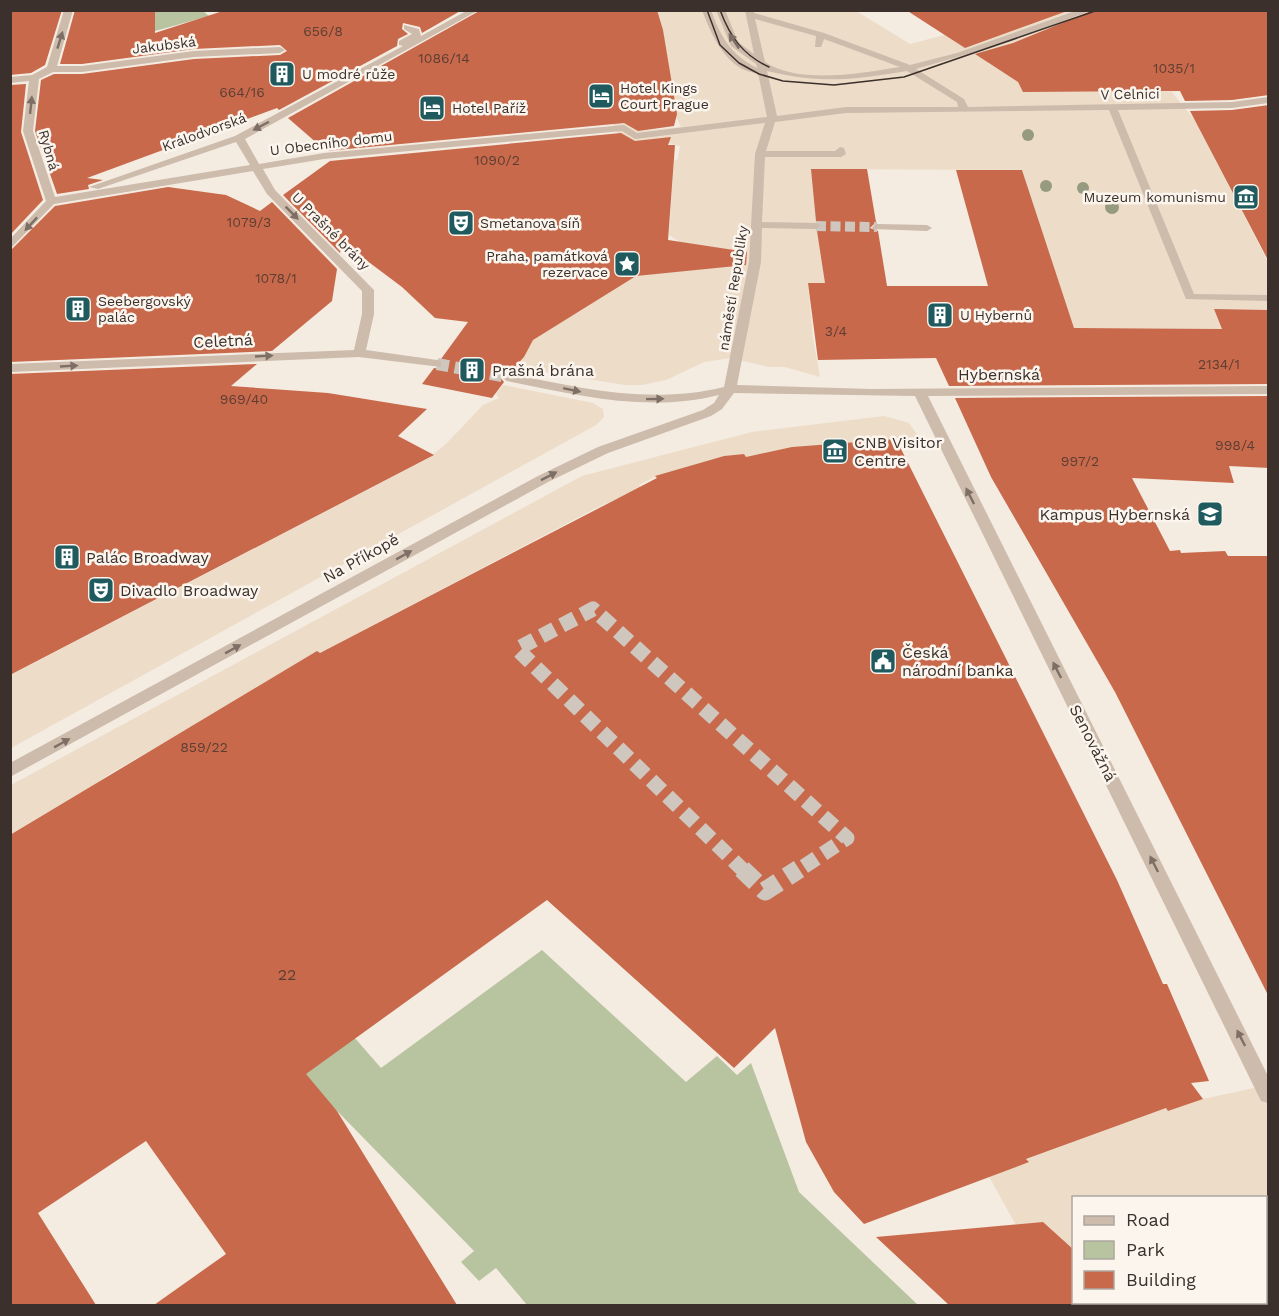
<svg xmlns="http://www.w3.org/2000/svg" width="1279" height="1316" font-family="'Work Sans',sans-serif">
<style>
.green{fill:#b8c4a0}
.plaza{fill:#ecdcc8;fill-rule:evenodd}
.building{fill:#c8694b}
.lines{fill:none;stroke-linecap:round;stroke-linejoin:round}
.minor-tunnel-far3{stroke:#cfc6bd;stroke-width:10;stroke-dasharray:10 4.5;stroke-linecap:butt}
.minor-tunnel-far2{stroke:#cfc6bd;stroke-width:12;stroke-dasharray:12 6;stroke-linecap:butt}
.minor-tunnel-far1{stroke:#cfc6bd;stroke-width:15;stroke-dasharray:15 8;stroke-linecap:butt}
.minor-tunnel{stroke:#cfc6bd;stroke-width:19;stroke-dasharray:19 10;stroke-linecap:butt}
.minor{fill:#cdbbac;fill-rule:evenodd}
.tram{stroke:#3b302b;stroke-width:1.5}
.tree{fill:#969b7f}
.oneway{fill:#7d6f65}
.labels{text-anchor:middle;dominant-baseline:central;stroke-width:5;stroke-linejoin:round;paint-order:stroke}
.number-label{font-size:14px;fill:#5e3e33}
.far-street-label{font-size:14px;fill:#3b302b;stroke:#fbf5ee}
.far-poi-label{font-size:14px;fill:#3b302b;stroke:#fbf5ee;text-anchor:start}
.street-label{font-size:16px;fill:#3b302b;stroke:#fbf5ee}
.poi-label{font-size:16px;fill:#3b302b;stroke:#fbf5ee;text-anchor:start}
.near-number-label{font-size:16px;fill:#5e3e33}
</style>
<rect width="100%" height="100%" fill="#f4ebe1"/>
<path class="green" d="M155,11H203L209,16L155,31Z
M542,950L686,1082L717,1056L737,1075L751,1063L799,1192L918,1305H527L496,1268L479,1281L461,1262L474,1251L302,1075L354,1037L381,1068Z"/>
<path class="plaza" d="M657,11H856L910,44L960,31L996,11H1151L988,63L1018,82L1023,92H1172L1196,122L1268,262V310L1214,309L1222,329L1074,328L1022,170L812,169L825,283H808L813,338L820,377L785,367H769L730,358L704,362L666,380L642,385H625L515,367L526,355L517,350L680,242L669,235L674,161L678,159L680,146L669,143L623,144L606,111L669,69ZM674,112L681,127L640,131L633,116Z
M503,385L593,403L603,409L604,417L596,425L11,748V675L429,458L447,443L483,405L499,398L496,394Z
M884,416L909,423L919,437L792,447L746,457L744,454L724,456L656,476L639,485L641,488L596,508L320,653L111,773L11,843V785L582,476L752,432Z
M1268,1085V1305L1137,1306L1134,1303L1266,1302V1198H1074L1073,1250L1016,1225L987,1173L1028,1162L1027,1159L1166,1108L1168,1111L1203,1099Z"/>
<path class="building" d="M10,10H62L45,65L31,73L10,75Z
M75,10H155V33L226,10H462L422,33L420,27L403,23L402,29L408,34L398,39L397,46L279,110L277,108L87,178L103,180L88,185L89,189L57,194L35,131L41,80L54,74H82L194,59L280,55L287,51L280,45L194,49L82,64H60Z
M481,10H657L663,30L677,114L674,126L638,131L624,123L326,151L288,118Z
M906,10H1070L965,48Z
M1094,10H1269V95L1232,100L1185,101L1180,91L1023,92L1018,82L975,54L1013,43Z
M26,84L21,132L43,200L10,235V85Z
M1269,105V262L1190,111L1232,110Z
M621,133L635,141L671,137L668,145H675L668,240L747,252L746,265L636,276L533,340L524,357L511,371H506L499,376L504,382L492,398L422,384L434,368L442,369L441,359L468,322L435,318L402,287L342,242L340,253L283,195L330,161Z
M811,169H867L876,222L870,228L878,231L887,286H988L956,170H1022L1074,328L1222,329L1214,309L1269,310V384L949,386L936,358L818,360L808,283H825L817,231L823,225L816,221Z
M168,187L226,195L260,211L272,202L337,269L332,301L272,351L10,362V251L55,206Z
M257,364L231,386L328,393L427,409L398,436L434,455L10,675V374Z
M1269,396V468L1229,466L1234,483L1132,478L1170,551L1180,550L1181,553L1225,551L1228,556H1269V997L1115,692L991,477L955,398Z
M896,439L1117,880L1163,984H1167L1209,1081L1191,1083L1203,1099L1168,1111L1166,1108L1026,1159L1029,1162L864,1224L834,1192L806,1142L775,1028L734,1068L547,900L306,1074L337,1111L457,1305H154L226,1254L146,1141L38,1213L96,1305H10V835L317,651L320,653L657,478L655,476L724,456L744,454L746,457L792,447Z
M1043,1222L1074,1250V1305H949L876,1237Z"/>
<g class="lines">
<path class="minor-tunnel-far3" d="M816,226L877,227"/>
<path class="minor-tunnel-far2" d="M437,364L507,377"/>
<path class="minor-tunnel-far1" d="M744,871L517,649L593,609L847,838L797,871"/>
<path class="minor-tunnel" d="M742,869L765,891L799,869
M1096,1306L1098,1302"/>
<path class="minor" d="M64,10H73L57,66H82L194,51L280,47L285,50L280,53L194,57L82,72H53L39,79L33,131L55,197L250,165L236,142L98,189L89,187L235,136L403,46L399,45V41L412,34L404,29V25L419,29L421,36L468,10H479L245,139L259,164L324,153L624,125L637,133L767,117L758,73C728,72 711,35 702,10H711C720,36 731,55 757,68L756,64L731,46L716,10H725L738,42L754,54L745,10H754V13L824,33L910,65L957,53L1078,10H1092L1012,41L916,69L964,99L968,107L1232,102L1268,97V103L1232,108L1118,110L1194,294L1268,295V301L1186,299L1109,110L846,113L775,122L766,151H835L840,147L844,148L846,154L841,157H765L762,222L816,223L821,226L816,229L762,228L761,262L737,385L871,389L1268,386V394L928,396L1268,1076V1103L1261,1101L915,396L734,393L722,409L711,416L608,453L548,482L10,777V763L538,476L598,447L703,410L714,403L719,395C648,413 577,395 507,381L501,377L507,373C580,388 650,405 724,387L749,262L755,154L765,123L635,139L622,131L324,159L263,169L275,190L374,290V314L366,350L437,360L441,361V367L359,357L10,372V364L354,350L362,314V291L267,194L253,171L54,204L10,249V239L46,201L23,131L29,81L10,83V77L32,75L47,67ZM755,19L816,36L815,47H821L824,39L900,67C861,73 800,85 765,62ZM767,71C821,84 853,80 907,71L957,102L958,107H846L777,116Z
M877,224L927,225L932,228L927,231L873,229L872,227Z"/>
<path class="tram" d="M707,10L720,45L739,63L759,74L783,81L834,85L904,77L1098,10
M720,10C730,37 743,55 769,67"/>
</g>
<g class="tree">
<circle cx="1028" cy="135" r="6"/>
<circle cx="1046" cy="186" r="6"/>
<circle cx="1083" cy="188" r="6"/>
<circle cx="1112" cy="207" r="7"/>
</g>
<defs><path id="oneway-solid" d="M-6-.8H1V-3.2L6.5 0L1 3.2V.8H-6Z" transform="scale(1.5)"/></defs>
<g class="oneway">
<use href="#oneway-solid" transform="translate(60 40) rotate(-73)"/>
<use href="#oneway-solid" transform="translate(734 41) rotate(-124)"/>
<use href="#oneway-solid" transform="translate(31 105) rotate(-84)"/>
<use href="#oneway-solid" transform="translate(261 126) rotate(152)"/>
<use href="#oneway-solid" transform="translate(292 213) rotate(45)"/>
<use href="#oneway-solid" transform="translate(31 224) rotate(133)"/>
<use href="#oneway-solid" transform="translate(264 356) rotate(-3)"/>
<use href="#oneway-solid" transform="translate(69 366) rotate(-3)"/>
<use href="#oneway-solid" transform="translate(572 390) rotate(12)"/>
<use href="#oneway-solid" transform="translate(655 399) rotate(-1)"/>
<use href="#oneway-solid" transform="translate(549 476) rotate(-27)"/>
<use href="#oneway-solid" transform="translate(970 496) rotate(-117)"/>
<use href="#oneway-solid" transform="translate(404 555) rotate(-29)"/>
<use href="#oneway-solid" transform="translate(233 649) rotate(-29)"/>
<use href="#oneway-solid" transform="translate(1057 670) rotate(-117)"/>
<use href="#oneway-solid" transform="translate(62 743) rotate(-29)"/>
<use href="#oneway-solid" transform="translate(1154 864) rotate(-117)"/>
<use href="#oneway-solid" transform="translate(1241 1038) rotate(-117)"/>
</g>
<defs>
<symbol id="building-square" viewBox="-11 -11 22 22"><rect x="-9" y="-9" width="18" height="18" rx="4" fill="#1f5a5e" stroke="#fbf5ee"/><path d="M-4-6H4V6H1V3H-1V6H-4ZM-2.5-4.3h1.7v1.8h-1.7ZM.8-4.3h1.7v1.8H.8ZM-2.5-1h1.7V.8h-1.7ZM.8-1h1.7V.8H.8Z" fill="#fff"/></symbol>
<symbol id="hotel-square" viewBox="-11 -11 22 22"><rect x="-9" y="-9" width="18" height="18" rx="4" fill="#1f5a5e" stroke="#fbf5ee"/><path d="M-6-4.5h1.5V1H6V5H4.5V3h-9V5H-6ZM-4 0a1.8 1.8 0 1 1 3.6 0ZM.5 0V-2.5h3Q6-2.5 6 0Z" fill="#fff"/></symbol>
<symbol id="museum-square" viewBox="-11 -11 22 22"><rect x="-9" y="-9" width="18" height="18" rx="4" fill="#1f5a5e" stroke="#fbf5ee"/><path d="M0-6L6-3V-2H-6V-3ZM-5-1h2V3h-2ZM-1-1h2V3h-2ZM3-1h2V3H3ZM-6 4H6V6H-6Z" fill="#fff"/></symbol>
<symbol id="theatre-square" viewBox="-11 -11 22 22"><rect x="-9" y="-9" width="18" height="18" rx="4" fill="#1f5a5e" stroke="#fbf5ee"/><path d="M-5-5.5Q0-4 5-5.5V0Q5 5 0 6Q-5 5-5 0ZM-3.3-2.5H-1v1.5H-3.3ZM1-2.5H3.3v1.5H1ZM-2.8 1Q0 5.5 2.8 1Z" fill="#fff"/></symbol>
<symbol id="sight-square" viewBox="-11 -11 22 22"><rect x="-9" y="-9" width="18" height="18" rx="4" fill="#1f5a5e" stroke="#fbf5ee"/><path d="M0-6L1.8-2.2L6-1.7L2.9 1.2L3.7 5.4L0 3.3L-3.7 5.4L-2.9 1.2L-6-1.7L-1.8-2.2Z" fill="#fff"/></symbol>
<symbol id="university-square" viewBox="-11 -11 22 22"><rect x="-9" y="-9" width="18" height="18" rx="4" fill="#1f5a5e" stroke="#fbf5ee"/><path d="M0-5L7-2L0 1L-7-2ZM-4 1L0 2.5L4 1V4Q0 6-4 4Z" fill="#fff"/></symbol>
<symbol id="civic-square" viewBox="-11 -11 22 22"><rect x="-9" y="-9" width="18" height="18" rx="4" fill="#1f5a5e" stroke="#fbf5ee"/><path d="M-.6-6.5H3V-4.5H.6V-3L4-1V1h2V6H-6V1h2V-1L-.6-3ZM-1.2 2.5V6h2.4V2.5Z" fill="#fff"/></symbol>
</defs>
<g fill-rule="evenodd">
<use href="#building-square" x="267" y="59" width="30" height="30"/>
<use href="#hotel-square" x="586" y="81" width="30" height="30"/>
<use href="#hotel-square" x="417" y="93" width="30" height="30"/>
<use href="#museum-square" x="1231" y="182" width="30" height="30"/>
<use href="#theatre-square" x="446" y="208" width="30" height="30"/>
<use href="#sight-square" x="612" y="249" width="30" height="30"/>
<use href="#building-square" x="63" y="294" width="30" height="30"/>
<use href="#building-square" x="925" y="300" width="30" height="30"/>
<use href="#building-square" x="457" y="355" width="30" height="30"/>
<use href="#museum-square" x="820" y="436" width="30" height="30"/>
<use href="#university-square" x="1195" y="499" width="30" height="30"/>
<use href="#building-square" x="52" y="542" width="30" height="30"/>
<use href="#theatre-square" x="86" y="575" width="30" height="30"/>
<use href="#civic-square" x="868" y="646" width="30" height="30"/>
</g>
<g class="labels">
<g class="number-label">
<text x="323" y="31">656/8</text>
<text x="444" y="58">1086/14</text>
<text x="1174" y="68">1035/1</text>
<text x="242" y="92">664/16</text>
<text x="497" y="160">1090/2</text>
<text x="249" y="222">1079/3</text>
<text x="276" y="278">1078/1</text>
<text x="836" y="331">3/4</text>
<text x="1219" y="364">2134/1</text>
<text x="244" y="399">969/40</text>
<text x="1235" y="445">998/4</text>
<text x="1080" y="461">997/2</text>
<text x="204" y="747">859/22</text>
</g>
<g class="far-street-label">
<text transform="translate(164 45) rotate(-7)">Jakubská</text>
<text transform="translate(1130 94) rotate(-1)">V Celnici</text>
<text transform="translate(204 132) rotate(-20)">Králodvorská</text>
<text transform="translate(331 143) rotate(-7)">U Obecního domu</text>
<text transform="translate(49 150) rotate(74)">Rybná</text>
<text transform="translate(331 231) rotate(45)">U Prašné brány</text>
<text transform="translate(733 288) rotate(-81)">náměstí Republiky</text>
</g>
<g class="far-poi-label">
<text x="302" y="74">U modré růže</text>
<text x="620" y="88">Hotel Kings<tspan x="620" dy="16">Court Prague</tspan></text>
<text x="452" y="108">Hotel Paříž</text>
<text x="1226" y="197" text-anchor="end">Muzeum komunismu</text>
<text x="480" y="223">Smetanova síň</text>
<text x="608" y="256" text-anchor="end">Praha, památková<tspan x="608" dy="16">rezervace</tspan></text>
<text x="98" y="301">Seebergovský<tspan x="98" dy="16">palác</tspan></text>
<text x="960" y="315">U Hybernů</text>
</g>
<g class="street-label">
<text transform="translate(223 341) rotate(-3)">Celetná</text>
<text x="999" y="374">Hybernská</text>
<text transform="translate(361 558) rotate(-29)">Na Příkopě</text>
<text transform="translate(1093 743) rotate(63)">Senovážná</text>
</g>
<g class="poi-label">
<text x="492" y="370">Prašná brána</text>
<text x="854" y="442">CNB Visitor<tspan x="854" dy="18">Centre</tspan></text>
<text x="1190" y="514" text-anchor="end">Kampus Hybernská</text>
<text x="86" y="557">Palác Broadway</text>
<text x="120" y="590">Divadlo Broadway</text>
<text x="902" y="652">Česká<tspan x="902" dy="18">národní banka</tspan></text>
</g>
<g class="near-number-label">
<text x="287" y="974">22</text>
</g>
</g>
<rect width="1279" height="1316" fill="none" stroke="#3b302b" stroke-width="24"/>
<rect x="1072" y="1196" width="195" height="108" fill="#fbf5ee" stroke="#aea6a0" stroke-width="1.5"/>
<rect x="1084" y="1216" width="30" height="9" fill="#cdbbac" stroke="#aea6a0" stroke-width="1.5"/>
<text x="1126" y="1226" font-size="18" fill="#3b302b">Road</text>
<rect x="1084" y="1241" width="30" height="18" fill="#b8c4a0" stroke="#aea6a0" stroke-width="1.5"/>
<text x="1126" y="1256" font-size="18" fill="#3b302b">Park</text>
<rect x="1084" y="1271" width="30" height="18" fill="#c8694b" stroke="#aea6a0" stroke-width="1.5"/>
<text x="1126" y="1286" font-size="18" fill="#3b302b">Building</text>
</svg>
